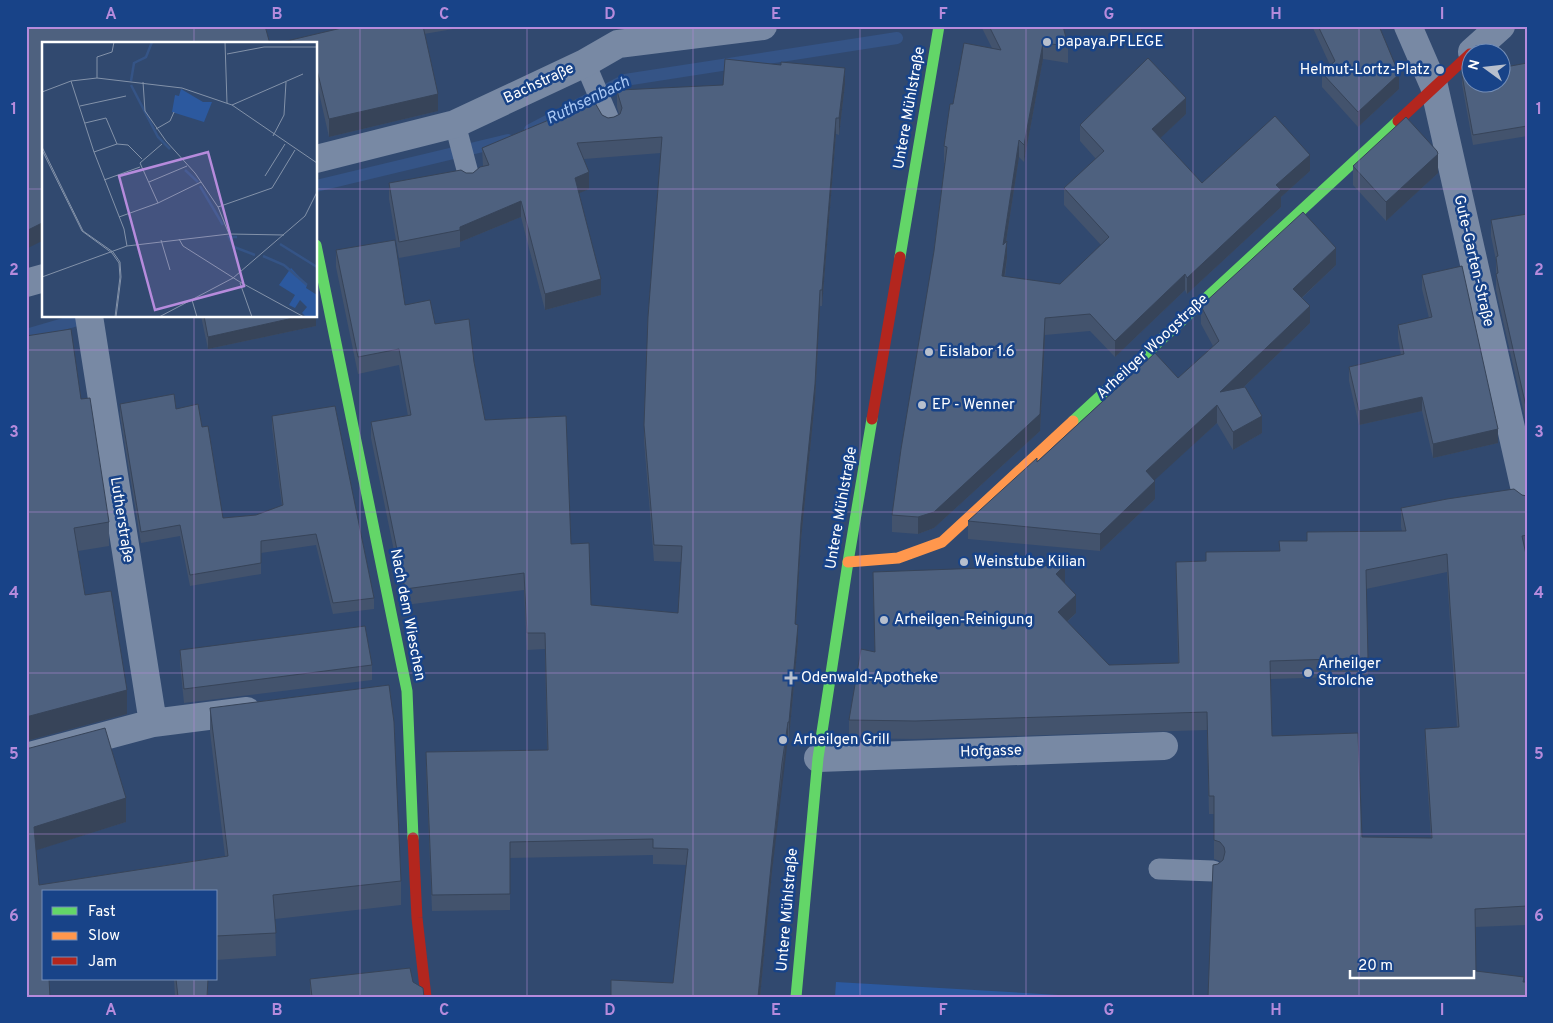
<svg xmlns="http://www.w3.org/2000/svg" width="1553" height="1023" font-family="Overpass,sans-serif">
<style>
.grass{fill:#2c599f}
.lines{fill:none;stroke-linecap:round;stroke-linejoin:round}
.stream{stroke:#355486;stroke-width:12}
.lane{stroke:#7889a4;stroke-width:21}
.street{stroke:#7889a4;stroke-width:28}
.fast{stroke:#63d668;stroke-width:11}
.slow{stroke:#ff974d;stroke-width:11}
.jam{stroke:#b3261e;stroke-width:11}
.wall{fill:#43536d;fill-rule:evenodd}
.shaded-wall{fill:#374459}
.building{fill:#4e617f;stroke:#374459;fill-rule:evenodd}
.grid{fill:none;stroke:#b68bdc;stroke-width:1;stroke-opacity:0.55}
.poi-dot{fill:#b7bfcd;stroke:#184388;stroke-width:2}
.labels{text-anchor:middle;dominant-baseline:central;stroke-width:5;stroke-linejoin:round;paint-order:stroke}
.poi-label{font-size:15px;fill:#fff;stroke:#184388;text-anchor:start}
.street-label{font-size:15px;fill:#fff;stroke:#184388}
.water-label{font-size:16px;font-style:italic;fill:#abc9f5;stroke:#184388}
.inset-river{fill:none;stroke:#355486;stroke-width:2.5}
.inset-road{fill:none;stroke:#8392a9;stroke-width:1}
.view{fill:#b68bdc;fill-opacity:0.15;stroke:#b68bdc;stroke-width:2.5}
.inset-edge{fill:none;stroke:#fff;stroke-width:2.5}
.neatline{fill:none;stroke:#b68bdc;stroke-width:2}
.grid-label{font-size:16px;text-anchor:middle;font-weight:bold;fill:#b68bdc}
</style>
<rect width="100%" height="100%" fill="#31496f"/>
<path class="grass" d="M836,982L1093,997H835Z"/>
<g class="lines">
<path class="stream" d="M530,130L625,80L897,38
M316,186L508,140
M26,335L91,316"/>
<path class="lane" d="M585,63L610,122
M455,124L469,177
M1159,869L1213,871"/>
<path class="street" d="M1408,26L1434,86L1527,499
M1472,52L1501,26
M316,159L455,124L585,63L618,44L763,26
M26,283L44,278
M89,316L153,723
M26,757L153,723L247,711
M818,758L1164,746"/>
<path class="fast" d="M316,245L407,691L413,838
M900,257L939,26
M1073,421L1398,121
M796,997L818,758L848,562L872,419"/>
<path class="slow" d="M848,562L898,558L942,542L1073,421"/>
<path class="jam" d="M1398,121L1470,54
M872,419L900,257
M413,838L417,918L426,997"/>
</g>
<path class="wall" d="M350,26H459V28L424,34L438,111L329,137L317,84L316,44Z
M981,26H1063L1068,46V63L1043,59L1024,162L1019,157L1006,242L1007,258L1005,277L1060,284L1101,245L1064,205V188L1096,159L1080,141V125L1186,114L1160,138L1202,183L1310,171L1281,197V207L1187,294L1185,290L1115,357L1090,331L1045,335L1040,431L934,528L918,534L892,532V515L934,251L945,163H944V146L992,48Z
M1136,26H1145L1141,30Z
M1312,26H1379L1399,89L1358,127L1322,87V73L1330,65Z
M1527,63V136L1473,145L1462,84V75Z
M845,84L839,135L836,134L822,306H820L815,401L801,540L796,624L798,641L789,738H788L782,779L772,872L760,997H611L673,983L687,865L653,864V855L510,858V910L432,911L426,769V752L547,750L545,649L527,650L524,590L405,605L371,438V422L408,416L399,365L358,374L336,267V250L405,305L435,324L474,362L485,420L571,544L591,605L678,613L681,562L654,561L644,441V425L661,153L584,159L589,189L579,193L601,295L545,310L521,217L460,242V247L399,258L389,199V183L473,173L483,166L482,148L602,115L608,118L614,117L619,114L617,107V91Z
M1353,166L1438,173L1386,221L1353,185Z
M1527,214V427L1496,290V260L1491,236V220Z
M1336,265L1302,298L1310,323L1244,387L1262,433L1233,450L1217,423L1154,480L1155,499L1100,551L968,539V521L1037,461L1178,378L1213,346L1201,324V306Z
M1422,275L1498,443L1433,458L1422,411L1359,425L1349,381V367L1401,355L1398,339V325L1429,318L1422,289Z
M201,316H316V326L208,349Z
M81,399L109,522V546L78,551L85,595L127,714L26,741Z
M120,404L176,409L202,427L223,518L256,515L282,506L272,427V416L374,598V609L333,614L316,545L261,553V574L190,586L180,536L141,543L120,416Z
M1522,495L1527,496V554H1526L1527,559V925L1475,927L1476,971L1524,982L1527,997L1218,864L1221,862L1220,861L1214,859V814H1209L1207,730L915,739L849,738V720L875,652L873,572L1065,584L1076,613L1067,622L1109,665L1178,663L1176,562L1206,561L1279,551L1307,541V532L1402,531L1401,527V508ZM1447,572L1450,624L1457,727L1425,729V748L1431,838L1362,837L1272,736L1271,679L1368,676L1366,589Z
M180,650L372,665V680L184,703L180,664Z
M210,708L401,881V905L275,919L276,956L216,960V892H44V979L26,748L126,822L36,850L39,885L225,856L210,732Z
M174,979H208V997H175Z
M310,979L413,982L424,997H310Z"/>
<path class="shaded-wall" d="M1141,26H1145L1141,30Z
M1043,43V59L1024,162V145Z
M316,66H317L316,84Z
M845,68V84L839,135V118Z
M1399,74V89L1358,127V112Z
M438,94V111L329,137V119Z
M1186,98V114L1152,146V129Z
M836,118V134L822,306V290Z
M1019,140V157L1003,261V245Z
M1438,154V173L1386,221V202Z
M1310,155V171L1281,197V207L1187,294V278L1276,185Z
M589,172V189L575,195V178Z
M521,201V217L460,242V227Z
M44,222V240L26,249V231Z
M1007,241V258L1002,293V276Z
M1336,248V265L1293,306V289Z
M1185,274V290L1115,357V341Z
M601,279V295L545,310V294Z
M820,290V306L815,401L801,540L795,640V624L801,524Z
M1310,306V323L1220,410V392Z
M316,313V326L208,349V337L302,316H316Z
M1045,318V335L1040,431L934,528L918,534V517Z
M1422,397V411L1359,425V411Z
M1217,405V423L1146,488V471Z
M1262,416V433L1233,450V432Z
M1498,429V443L1433,458V444Z
M1155,481V499L1100,551V534Z
M1065,565V584L1056,574Z
M1076,595V613L1058,630V612Z
M798,625V641L789,738V722Z
M127,690V714L26,741V717Z
M788,722V738L772,872L760,997H758L772,856Z
M126,798V822L34,851V827Z"/>
<path class="building" d="M26,26H265L270,44H44V222L26,231V91L28,90L26,87Z
M350,26H423L438,94L329,119L316,66V44H274Z
M989,26H1063L1068,46L1043,43L1024,145L1019,140L1003,245L1007,241L1002,276L1060,284L1109,237L1064,188L1104,151L1080,125L1148,58L1186,98L1152,129L1202,183L1275,116L1310,155L1276,185L1281,190L1187,278L1185,274L1115,341L1090,314L1045,318L1040,414L934,512L918,517L892,515L901,449L934,251L947,147L944,146L950,104H953L964,43L1001,50Z
M1318,26H1379L1399,74L1358,112L1322,73L1335,61Z
M725,59L781,65V62L845,68L839,118H836L822,290H820L815,384L801,524L795,624L798,625L789,722H788L782,763L772,856L758,997H611V980L673,983L688,849L653,848V839L510,842V894L432,895L426,752L548,750L545,633H527L524,573L405,589L371,422L411,415L399,349L358,357L336,250L395,240L405,305L430,300L435,324L469,319L474,362L485,420L566,416L571,544L589,543L591,605L678,613L682,546L654,545L644,425L648,317L662,137L577,143L589,172L575,178L601,279L545,294L521,201L460,227V230L399,242L389,183L461,170L466,173H473L480,167L489,165L482,148L594,101L602,115L608,118L614,117L620,114L622,108L617,91L620,90L723,85Z
M1527,63V126L1473,135L1462,75L1470,73V82H1500V68Z
M1406,117L1437,151L1438,154L1386,202L1353,166Z
M1303,212L1336,248L1293,289L1310,306L1220,392L1245,387L1262,416L1233,432L1217,405L1146,471L1155,481L1100,534L968,521L1037,458V462L1155,353L1178,378L1219,341L1201,306Z
M1527,214V411L1496,274L1498,273L1496,257L1498,256L1491,220Z
M1462,266L1498,429L1433,444L1422,397L1359,411L1349,367L1404,354L1398,325L1432,317L1422,275Z
M204,316H302L208,337Z
M71,329L81,399L90,398L109,522L74,528L85,595L111,591L127,690L26,717V336Z
M174,394L176,409L198,404L202,427L208,426L223,518L256,515L283,505L272,416L335,406L374,598L333,603L316,534L261,541V563L190,575L180,525L141,532L120,404Z
M1514,489L1522,495L1527,496V535L1522,536L1527,559V906L1475,909L1476,971L1524,977L1523,982H1527V997H1208L1213,865L1218,864L1223,860L1225,852L1224,847L1220,842L1214,840V796H1209L1207,712L915,721L849,720L861,649L875,652L873,572L1065,565L1056,574L1076,595L1058,612L1109,665L1179,663L1176,562L1206,561V552L1280,551L1279,541H1307V532L1406,531L1401,508L1447,499ZM1447,554L1450,606L1459,727L1425,729L1432,838L1362,837L1358,733L1272,736L1270,661L1368,658L1366,570Z
M365,626L372,665L184,689L180,650Z
M389,685L394,722L401,881L273,895L276,933L216,936V892H44V979H49L50,997H26V748H30L105,728L126,798L34,827L39,885L228,856L210,708Z
M410,968L413,982L423,988L424,997H312L310,979Z
M176,979H208L207,997H178Z"/>
<path class="grid" d="M194,26V44M360,26V997M527,26V997M693,26V997M860,26V997M1026,26V997M1193,26V997M1359,26V997M26,189H44M316,189H1527M194,316V892M26,350H1527M26,512H1527M26,673H1527M26,834H1527M194,979V997"/>
<g class="poi-dot">
<circle cx="1047" cy="42" r="5"/>
<circle cx="1440" cy="70" r="5"/>
<circle cx="929" cy="352" r="5"/>
<circle cx="922" cy="405" r="5"/>
<circle cx="964" cy="562" r="5"/>
<circle cx="884" cy="620" r="5"/>
<circle cx="1308" cy="673" r="5"/>
<path d="M788.5 670.5h5v5h5v5h-5v5h-5v-5h-5v-5h5z"/>
<circle cx="783" cy="740" r="5"/>
</g>
<g class="labels">
<g class="poi-label">
<text x="1057" y="42">papaya.PFLEGE</text>
<text x="1430" y="70" text-anchor="end">Helmut-Lortz-Platz</text>
<text x="939" y="352">Eislabor 1.6</text>
<text x="932" y="405">EP - Wenner</text>
<text x="974" y="562">Weinstube Kilian</text>
<text x="894" y="620">Arheilgen-Reinigung</text>
<text x="1318" y="664">Arheilger<tspan x="1318" dy="17">Strolche</tspan></text>
<text x="801" y="678">Odenwald-Apotheke</text>
<text x="793" y="740">Arheilgen Grill</text>
</g>
<g class="street-label">
<text transform="translate(539 84) rotate(-25)">Bachstraße</text>
<text transform="translate(910 108) rotate(-80)">Untere Mühlstraße</text>
<text transform="translate(1473 261) rotate(77)">Gute-Garten-Straße</text>
<text transform="translate(1153 347) rotate(-43)">Arheilger Woogstraße</text>
<text transform="translate(842 508) rotate(-80)">Untere Mühlstraße</text>
<text transform="translate(121 520) rotate(81)">Lutherstraße</text>
<text transform="translate(407 615) rotate(79)">Nach dem Wieschen</text>
<text transform="translate(991 752) rotate(-2)">Hofgasse</text>
<text transform="translate(788 910) rotate(-85)">Untere Mühlstraße</text>
</g>
<g class="water-label">
<text transform="translate(588 101) rotate(-26)">Ruthsenbach</text>
</g>
</g>
<g transform="translate(42 42)">
<rect width="275" height="275" fill="#31496f"/>
<path d="M249,226L265,243L264,246L275,253V275H264L260,271L265,265L258,258L253,266L247,263L253,253L237,243Z" fill="#2c599f"/>
<path d="M139,47L161,60H170L162,80L130,70L133,53L137,54Z" fill="#2c599f"/>
<path class="inset-river" d="M89,39L92,21L104,15L110,0M89,43L116,95L128,107M143,128L156,140M158,144L181,183M195,195H187L192,205L213,213M238,202L275,225M221,214L242,223L265,243"/>
<path class="inset-road" d="M183,0L185,61M185,12L222,5H275M55,36V15L70,10L72,0M29,39L52,110L82,187L85,204M101,40L103,69L124,99L153,131L176,165L187,192M0,50L29,39L55,36L140,46L190,63L275,121M190,63L261,32M38,64L84,54M43,81L64,76L75,102L86,103L100,117M114,87L128,79L132,70M231,94L242,73L244,40M0,105L41,189L71,210L78,220L79,235L74,275M0,108L40,189L70,211L77,221L78,235L73,275M52,110L75,102M223,134L243,102M62,138L98,125M107,140L145,124M116,161L98,121L120,102M176,165L230,146L253,108M77,175L116,161L159,140M137,197L141,204L198,240L262,275M119,198L128,228M0,235L85,204L187,192L242,193M198,241L210,275M150,258L155,275M117,275L191,236L263,174L275,150"/>
<path class="view" d="M166,110L202,244L113,268L77,134Z"/>
<rect width="275" height="275" class="inset-edge"/>
</g>
<rect width="1553" height="1023" fill="none" stroke="#184388" stroke-width="55"/>
<rect x="42" y="890" width="175" height="90" fill="#184388" stroke="#748eb8"/>
<rect x="52" y="907" width="25" height="8" fill="#63d668" stroke="#748eb8"/>
<text x="88" y="916" font-size="15" fill="#ffffff">Fast</text>
<rect x="52" y="932" width="25" height="8" fill="#ff974d" stroke="#748eb8"/>
<text x="88" y="940" font-size="15" fill="#ffffff">Slow</text>
<rect x="52" y="957" width="25" height="8" fill="#b3261e" stroke="#748eb8"/>
<text x="88" y="966" font-size="15" fill="#ffffff">Jam</text>
<g transform="translate(1486 68) rotate(285)"><circle r="24" fill="#184388" stroke="#748eb8"/>
<path d="M0-4L9 19L0 12L-9 19Z" fill="#b7bfcd"/>
<text y="-8" font-size="14" font-weight="bold" text-anchor="middle" fill="#ffffff">N</text>
</g>
<path d="M1350 970v8h124v-8" fill="none" stroke="#ffffff" stroke-width="2.5"/>
<text x="1358" y="970" font-size="15" fill="#ffffff" stroke="#184388" stroke-width="4" paint-order="stroke">20 m</text>
<rect x="28" y="28" width="1498" height="968" class="neatline"/>
<g class="grid-label">
<text x="111" y="19">A</text>
<text x="277" y="19">B</text>
<text x="444" y="19">C</text>
<text x="610" y="19">D</text>
<text x="776" y="19">E</text>
<text x="943" y="19">F</text>
<text x="1109" y="19">G</text>
<text x="1276" y="19">H</text>
<text x="1442" y="19">I</text>
<text x="14" y="114">1</text>
<text x="1539" y="114">1</text>
<text x="14" y="275">2</text>
<text x="1539" y="275">2</text>
<text x="14" y="437">3</text>
<text x="1539" y="437">3</text>
<text x="14" y="598">4</text>
<text x="1539" y="598">4</text>
<text x="14" y="759">5</text>
<text x="1539" y="759">5</text>
<text x="14" y="921">6</text>
<text x="1539" y="921">6</text>
<text x="111" y="1015">A</text>
<text x="277" y="1015">B</text>
<text x="444" y="1015">C</text>
<text x="610" y="1015">D</text>
<text x="776" y="1015">E</text>
<text x="943" y="1015">F</text>
<text x="1109" y="1015">G</text>
<text x="1276" y="1015">H</text>
<text x="1442" y="1015">I</text>
</g>
</svg>
